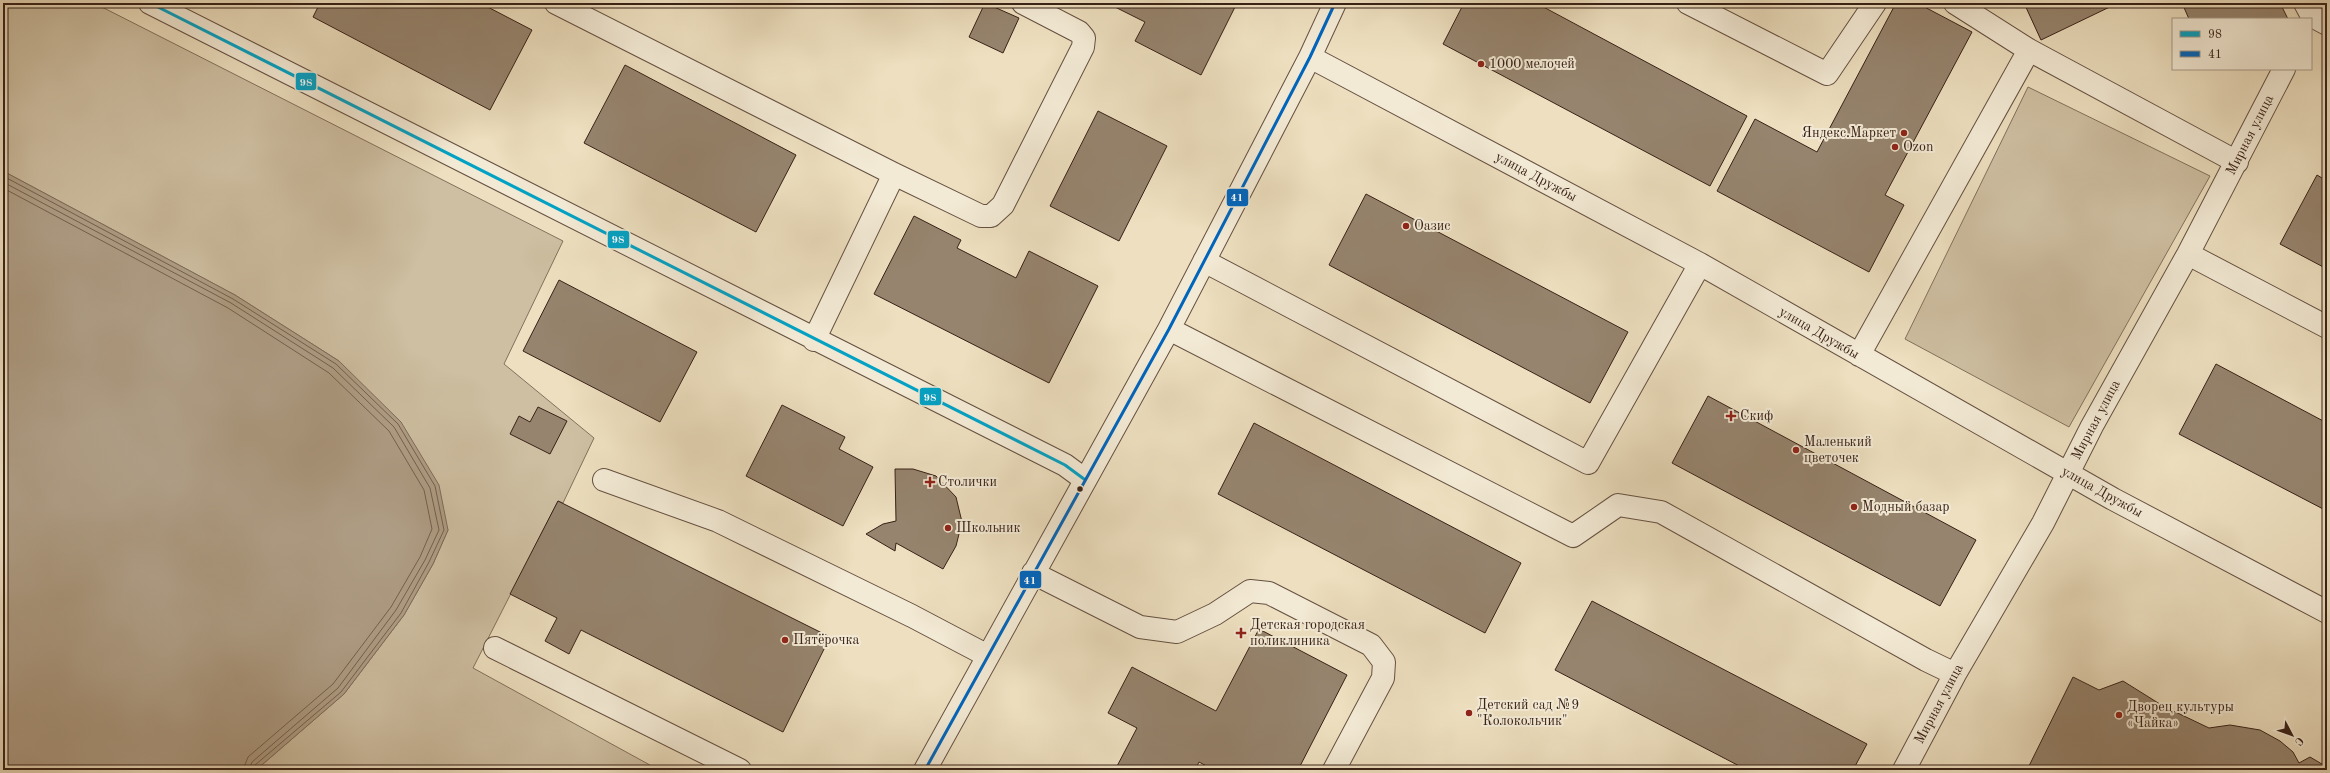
<svg xmlns="http://www.w3.org/2000/svg" width="2330" height="773" font-family="'Old Standard TT',serif">
<style>
.green{fill:#cebfa2;stroke:#83705c}
.water{fill:#af9e86;stroke:#7f6c5a}
.lines{fill:none;stroke-linecap:round;stroke-linejoin:round}
.shore{stroke:#74604e;stroke-width:1}
.building{fill:#96846e;stroke:#382117}
.minor-casing{stroke:#655041;stroke-width:24}
.minor{stroke:#f3ead5;stroke-width:22}
.bus-1-casing{stroke:#f3ead5;stroke-width:6}
.bus-2-casing{stroke:#f3ead5;stroke-width:6}
.bus-1{stroke:#03a2c5;stroke-width:3}
.bus-2{stroke:#0065bd;stroke-width:3}
.poi-dot{fill:#8f2418;stroke:#f3ead5;stroke-width:1.5}
.bus-dot{fill:#382117;stroke:#f3ead5;stroke-width:1.5}
.labels{text-anchor:middle;dominant-baseline:central;stroke-width:4;stroke-linejoin:round;paint-order:stroke}
.poi-label{font-size:14px;fill:#382117;stroke:#f3ead5;text-anchor:start}
.street-label{font-size:14px;fill:#382117;stroke:#f3ead5}
.line-badge{stroke:#f3ead5;stroke-width:1.5}
.badge-label{font-size:11px;text-anchor:middle;font-weight:bold;fill:#fff}
</style>
<rect width="100%" height="100%" fill="#eddfbf"/>
<filter id="stains"><feTurbulence type="fractalNoise" baseFrequency=".005" numOctaves="4"/><feColorMatrix values="0 0 0 0 .2 0 0 0 0 .09 0 0 0 0 .02 0 0 0 .5 -.17"/></filter>
<radialGradient id="worn" r=".72"><stop offset=".6" stop-color="#630" stop-opacity="0"/><stop offset="1" stop-color="#630" stop-opacity=".3"/></radialGradient>
<path class="green" d="M3,3H94L563,241L504,364L594,438L563,503L558,501L473,668L659,770H256L344,694L404,615L433,564L448,530L339,361L235,295L3,171Z
M2028,87L2210,176L2069,427L1905,339Z"/>
<path class="water" d="M3,171L235,295L339,361L401,422L439,485L448,530L433,564L404,615L344,694L256,770H3Z"/>
<g class="lines">
<path class="shore" d="M3,176L233,299L336,364L398,424L435,486L444,530L429,562L401,613L341,692L255,765L254,770
M3,182L231,303L333,368L394,427L430,488L439,530L425,560L396,610L338,688L252,762L249,770
M3,188L228,308L329,373L389,431L424,490L432,529L420,557L391,607L333,684L248,757L243,770"/>
</g>
<path class="building" d="M320,3H480L532,30L490,110L313,17Z
M985,3L1019,18L1003,53L969,37Z
M1107,3H1237L1201,75L1135,41L1145,22Z
M1464,3H1536L1747,116L1710,186L1443,44Z
M1896,3H1917L1972,32L1885,195L1904,205L1869,272L1717,191L1755,119L1817,152Z
M2024,3H2118L2041,40Z
M2182,3H2280L2288,19H2189Z
M625,65L796,155L756,232L584,143Z
M1098,111L1167,146L1119,241L1050,206Z
M2317,175L2327,181V269L2280,244Z
M1366,194L1628,332L1590,403L1329,265Z
M914,216L961,240L957,248L1016,278L1029,251L1098,286L1049,383L874,294Z
M559,280L697,352L660,422L523,351Z
M2216,364L2327,423V511L2179,434Z
M1708,396L1976,540L1940,606L1672,463Z
M782,405L845,437L839,449L873,467L843,526L746,476Z
M538,407L567,421L550,454L510,434L519,416L530,422Z
M1254,423L1521,563L1485,633L1218,494Z
M895,469H913L936,476L956,497L962,522L956,546L943,569L896,543L895,551L866,534L883,524L896,521Z
M558,501L830,637L783,732L581,630L569,654L545,641L557,618L510,594Z
M1592,601L1867,744L1853,770H1747L1555,670Z
M1259,629L1347,675L1298,770H1214L1199,762L1195,770H1115L1137,728L1108,713L1132,667L1216,711Z
M2073,677L2099,690L2123,681L2163,706L2209,728L2230,725L2260,730L2280,741L2293,752L2299,763L2310,757L2327,767V770H2027Z"/>
<g class="lines">
<defs>
<path id="minor" d="M150,3L1065,465L1084,479
M556,3L894,174L981,216H991L1003,205L1083,47L1084,38L1079,32L1023,3
M1688,3L1827,74L1875,3
M1955,3L2029,50L2237,162
M2305,3L2312,16L2327,24
M1310,57L1700,264L2113,499L2327,612
M2188,254L2327,327
M1204,261L1588,463L1700,264
M1169,329L1573,536L1618,505L1661,512L1926,660L1955,674
M814,340L894,174
M1859,355L2029,50
M604,480L718,521L912,616L988,656
M1033,573L1140,627L1177,632L1215,614L1250,591L1269,593L1371,645L1384,662L1383,678L1334,770
M495,648L740,770
M925,770L1169,329L1310,57L1335,3
M1904,770L1955,674L2043,523L2092,426L2188,254L2284,69"/>
</defs>
<use href="#minor" class="minor-casing"/>
<use href="#minor" class="minor"/>
<defs>
<path id="bus-1" d="M150,3L1065,465L1084,479"/>
<path id="bus-2" d="M925,770L1169,329L1310,57L1335,3"/>
</defs>
<use href="#bus-1" class="bus-1-casing"/>
<use href="#bus-2" class="bus-2-casing"/>
<use href="#bus-1" class="bus-1"/>
<use href="#bus-2" class="bus-2"/>
</g>
<g class="poi-dot">
<circle cx="1481" cy="64" r="4"/>
<circle cx="1904" cy="133" r="4"/>
<circle cx="1895" cy="147" r="4"/>
<circle cx="1406" cy="226" r="4"/>
<path d="M1729 410h4v4h4v4h-4v4h-4v-4h-4v-4h4z"/>
<circle cx="1796" cy="450" r="4"/>
<path d="M928 476h4v4h4v4h-4v4h-4v-4h-4v-4h4z"/>
<circle cx="1854" cy="507" r="4"/>
<circle cx="948" cy="528" r="4"/>
<path d="M1239 627h4v4h4v4h-4v4h-4v-4h-4v-4h4z"/>
<circle cx="785" cy="640" r="4"/>
<circle cx="1469" cy="713" r="4"/>
<circle cx="2119" cy="715" r="4"/>
</g>
<circle class="bus-dot" cx="1080" cy="489" r="3.5"/>
<g class="labels">
<g class="poi-label">
<text x="1489" y="64">1000 мелочей</text>
<text x="1896" y="133" text-anchor="end">Яндекс.Маркет</text>
<text x="1903" y="147">Ozon</text>
<text x="1414" y="226">Оазис</text>
<text x="1740" y="416">Скиф</text>
<text x="1804" y="442">Маленький<tspan x="1804" dy="16">цветочек</tspan></text>
<text x="938" y="482">Столички</text>
<text x="1862" y="507">Модный базар</text>
<text x="956" y="528">Школьник</text>
<text x="1250" y="625">Детская городская<tspan x="1250" dy="16">поликлиника</tspan></text>
<text x="793" y="640">Пятёрочка</text>
<text x="1477" y="705">Детский сад №9<tspan x="1477" dy="16">"Колокольчик"</tspan></text>
<text x="2127" y="707">Дворец культуры<tspan x="2127" dy="16">«Чайка»</tspan></text>
</g>
<g class="street-label">
<text transform="translate(2250 135) rotate(-63)">Мирная улица</text>
<text transform="translate(1536 177) rotate(28)">улица Дружбы</text>
<text transform="translate(1819 333) rotate(30)">улица Дружбы</text>
<text transform="translate(2096 420) rotate(-62)">Мирная улица</text>
<text transform="translate(2102 492) rotate(29)">улица Дружбы</text>
<text transform="translate(1939 704) rotate(-62)">Мирная улица</text>
</g>
</g>
<g class="line-badge">
<rect x="295" y="72" width="22" height="19" rx="4" fill="#03a2c5"/>
<rect x="1226" y="188" width="23" height="19" rx="4" fill="#0065bd"/>
<rect x="607" y="230" width="23" height="19" rx="4" fill="#03a2c5"/>
<rect x="919" y="387" width="23" height="19" rx="4" fill="#03a2c5"/>
<rect x="1019" y="570" width="23" height="19" rx="4" fill="#0065bd"/>
</g>
<g class="badge-label">
<text x="306" y="86">98</text>
<text x="1237" y="201">41</text>
<text x="618" y="243">98</text>
<text x="930" y="401">98</text>
<text x="1030" y="584">41</text>
</g>
<rect width="2330" height="773" fill="none" stroke="#eddfbf" stroke-width="16"/>
<rect x="4" y="4" width="2322" height="765" fill="none" stroke="#382117" stroke-width="2"/>
<rect x="8" y="8" width="2314" height="757" fill="none" stroke="#382117"/>
<rect x="2172" y="18" width="140" height="52" fill="#f3ead5" stroke="#a89a89"/>
<rect x="2180" y="31" width="20" height="6" fill="#03a2c5" stroke="#a89a89"/>
<text x="2208" y="38" font-size="12" fill="#382117">98</text>
<rect x="2180" y="51" width="20" height="6" fill="#0065bd" stroke="#a89a89"/>
<text x="2208" y="58" font-size="12" fill="#382117">41</text>
<g transform="translate(2292 735) rotate(131)" stroke="#f3ead5" stroke-width="3" paint-order="stroke">
<path d="M0-3L7 15L0 10L-7 15Z" fill="#382117"/>
<text y="-6" font-size="11" font-weight="bold" text-anchor="middle" fill="#382117">С</text>
</g>
<rect width="100%" height="100%" filter="url(#stains)"/>
<rect width="100%" height="100%" fill="url(#worn)"/>
</svg>
